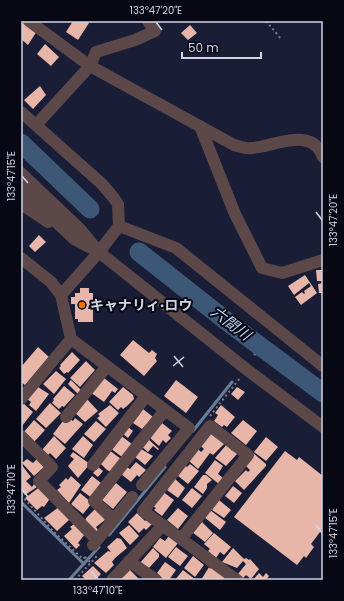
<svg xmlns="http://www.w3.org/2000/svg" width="344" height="601" font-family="Poppins,'Noto Sans JP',sans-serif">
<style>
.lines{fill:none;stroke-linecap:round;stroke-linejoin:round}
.stream{stroke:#697d97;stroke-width:3}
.river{stroke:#3d5876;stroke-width:19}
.building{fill:#e7b6a8}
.path{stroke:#7a7d92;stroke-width:2;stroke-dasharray:2 3;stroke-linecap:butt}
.minor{stroke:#5c4849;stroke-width:12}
.ticks{fill:none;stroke:#d0d4e5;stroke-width:1.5}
.food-dot{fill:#e8710a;stroke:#070813;stroke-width:1.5}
.labels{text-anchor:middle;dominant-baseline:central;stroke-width:4;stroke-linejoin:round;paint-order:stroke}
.poi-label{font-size:14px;font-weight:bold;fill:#d0d4e5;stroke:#070813;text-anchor:start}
.water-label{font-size:15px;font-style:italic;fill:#b8d4f4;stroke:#070813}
.neatline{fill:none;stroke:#d0d4e5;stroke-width:1.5}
.ticks-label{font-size:10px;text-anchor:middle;fill:#d0d4e5}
</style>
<rect width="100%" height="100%" fill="#1a1d36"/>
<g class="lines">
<path class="stream" d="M255,354L261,347
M193,431L232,382
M21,502L84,564
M109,535L165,467
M69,580L99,547"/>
<path class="river" d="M21,143L90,209
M139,252L229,323L323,393"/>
</g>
<path class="building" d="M25,21L37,31L28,45L21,39V26Z
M73,21H87L89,23L78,40L66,32Z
M190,25L197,33L188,40L181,33Z
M45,44L59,57L51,66L37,54Z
M40,86L46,95L33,109L24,100Z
M39,235L46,242L35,252L29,246Z
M316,270H323V281H317Z
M305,275L317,293L301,305L295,297L302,292L304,294L305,293L304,291L311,286L309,283L294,295L288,286Z
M323,283V293H319L318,284Z
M80,288H89V293H93V305H89L88,309H93V322H78V319H75V304H71V297H75V293H80Z
M133,340L149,353L152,350L157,354L155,358L157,361L144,376L120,355Z
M38,347L49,357L25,385L21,382V367Z
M72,352L80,360L68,373L67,372L64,374L59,368L61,366L60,365Z
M86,361L95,370L80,387L70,378Z
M56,371L66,379L54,394L43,384Z
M104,378L118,389L115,393L112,391L104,402L90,392Z
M71,380L82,391L79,395L68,384Z
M176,380L198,397L186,413L164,396Z
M64,386L75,395L64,407L62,406L59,409L52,403L54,400L53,399Z
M38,387L49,394L36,411L29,405L31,402L27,399Z
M123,387L133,395L134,399L127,406L123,409L121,407L118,410L109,402Z
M237,387L245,392L238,400L231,394Z
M86,398L98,411L85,422L74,412Z
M23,403L33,412L22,426L21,406Z
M50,403L61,413L46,428L36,419Z
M110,405L119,413L106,427L97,418L100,416L98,414Z
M221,405L235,417L227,427L224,425L222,427L214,421L218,415L215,413Z
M143,409L153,417L142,429L133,423Z
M75,418L83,424L65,444L53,434L63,421L66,423L70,419L73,421Z
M34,420L45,430L34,442L23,433Z
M243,420L257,431L246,445L231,433Z
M96,421L106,429L94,442L84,434Z
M162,423L172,431L168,435L171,438L166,443L163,440L159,446L149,437Z
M127,426L133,431L128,438L122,433Z
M209,431L225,443L213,455L210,453L198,469L189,461L198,449L201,452L204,449L199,444Z
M120,435L132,444L122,457L110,448Z
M54,436L66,448L56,459L50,453L48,455L42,450Z
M83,436L93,445L84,458L72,449Z
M266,437L278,447L266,461L254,452Z
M147,438L159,449L158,450L153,446L148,452L141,446Z
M227,444L232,451L233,449L238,453L226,466L215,458Z
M141,449L153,456L145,465L135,457Z
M109,450L121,459L111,472L107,470L100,463Z
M285,451L297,460L299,457L323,476V528L311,544L314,547L306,558L304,556L297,565L234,517Z
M73,452L90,464L78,478L68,466L74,459L70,456Z
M253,453L266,464V466L244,490L235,481L246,470L248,472L250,470L244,464Z
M27,459L33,463L37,459L44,467L34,476L22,463Z
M215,460L223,466L218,474L223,478L219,484L205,473Z
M136,462L146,470L139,477L137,475L131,482L121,474L127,467L130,469Z
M21,464L31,477L26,481L32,487L34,484L37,487L25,495L21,490Z
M190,464L199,471L188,484L177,475L185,465L187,467Z
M98,467L103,471L98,477L93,473Z
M203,475H206L212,480L207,484V488L203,494L194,487Z
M71,476L81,485L69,503L57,490L61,487L59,485L66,478L68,480Z
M92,476L101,483L92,498L81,490Z
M174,478L185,488L178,498L167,490Z
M116,483L127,492L113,509L102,500Z
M41,486L51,497L44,507L42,506L37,510L25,498Z
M233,486L242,493L234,503L225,496Z
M192,488L202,496L192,508L182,500Z
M162,491L174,500L162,516L154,510L156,508L153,506Z
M80,493L92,503L83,514L71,504Z
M219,500L231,510L224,518L212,510Z
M59,507L70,519L57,531L44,518Z
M96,508L105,520L96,527L98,530L96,533L85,521L86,518Z
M178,508L188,516L178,529L167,520Z
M210,510L226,522L220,530L204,517Z
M137,513L145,521L148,518L153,523L146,530L144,528L139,533L128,522Z
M202,522L213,533L205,542L192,532Z
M74,524L85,534L78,543L80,545L76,549L64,536L72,529L70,527Z
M129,525L139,536L130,545L119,533Z
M214,533L231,547L224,555L220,552L216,558L208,551L210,549L204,544Z
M169,536L178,543L166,558L153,547L160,538L165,541Z
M117,538L121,539L127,548L115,558L112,562L114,565L106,573L94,563L108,551L111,552L107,547Z
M176,547L188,556L180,566L168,557Z
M153,548L159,554V557L148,569L139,564Z
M233,548L244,559L246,558L249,560L250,559L259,569L251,579L246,575L243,578L238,574L246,564L243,561L237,568L222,562Z
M193,556L204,565L195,577L184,568Z
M165,562L176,570L169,580H164L157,573Z
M93,566L101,574L95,580H86L82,576Z
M209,567L210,569L211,567L225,577L223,580H201Z
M130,570L140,580H120Z
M183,570L196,580H175Z
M259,573L263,577L266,573L269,576L266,580H253Z"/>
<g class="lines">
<path class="path" d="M266,21L282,40
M210,416L240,378
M21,495L54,532L83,559L85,557
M85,557L91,563
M75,580L97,556"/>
<path class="minor" d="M29,21L90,66L234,145C239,146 246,149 252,148C276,146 312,126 323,157
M21,112L102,184L113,197L118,204L119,226L99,252L61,295L71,339L189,428L142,485
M36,125L90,66L96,52L135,40L155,31L148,21
M200,126L235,214L262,268L282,273L323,260
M21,173L80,229L99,252L246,369L323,427
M21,189L74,239L95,250
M21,204L48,222
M119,226L176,248L323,366
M21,258L51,282L61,295
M21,399L71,339
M66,417L107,366
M21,436L52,467L39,481L97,540
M93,465L146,396
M113,519L94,501L165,410
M181,539L248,455L210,426L143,511L237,580
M93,545L132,497
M129,561L156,580
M112,580L163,525"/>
</g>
<path class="ticks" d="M156,22L162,30M22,176L28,183M316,212L322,220M174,356L183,367M173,366L184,357M22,489L28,497M316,525L322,533M91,571L98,579"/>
<circle class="food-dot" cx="82" cy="305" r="4"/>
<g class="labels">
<g class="poi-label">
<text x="90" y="305">キャナリィ·ロウ</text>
</g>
<g class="water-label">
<text transform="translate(231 323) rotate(37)">六間川</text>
</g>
</g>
<rect width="344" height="601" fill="none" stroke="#070813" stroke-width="44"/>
<path d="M182 52v6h79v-6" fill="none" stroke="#d0d4e5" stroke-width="2"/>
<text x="188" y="52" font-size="12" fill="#d0d4e5" stroke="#070813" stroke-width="3" paint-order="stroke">50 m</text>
<rect x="22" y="22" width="300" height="557" class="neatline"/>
<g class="ticks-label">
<text x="156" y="14">133°47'20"E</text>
<text transform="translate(11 176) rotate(-90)" y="4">133°47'15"E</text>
<text transform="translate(333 220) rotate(-90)" y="4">133°47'20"E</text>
<text transform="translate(11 489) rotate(-90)" y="4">133°47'10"E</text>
<text transform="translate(333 533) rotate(-90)" y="4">133°47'15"E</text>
<text x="98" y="594">133°47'10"E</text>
</g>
</svg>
